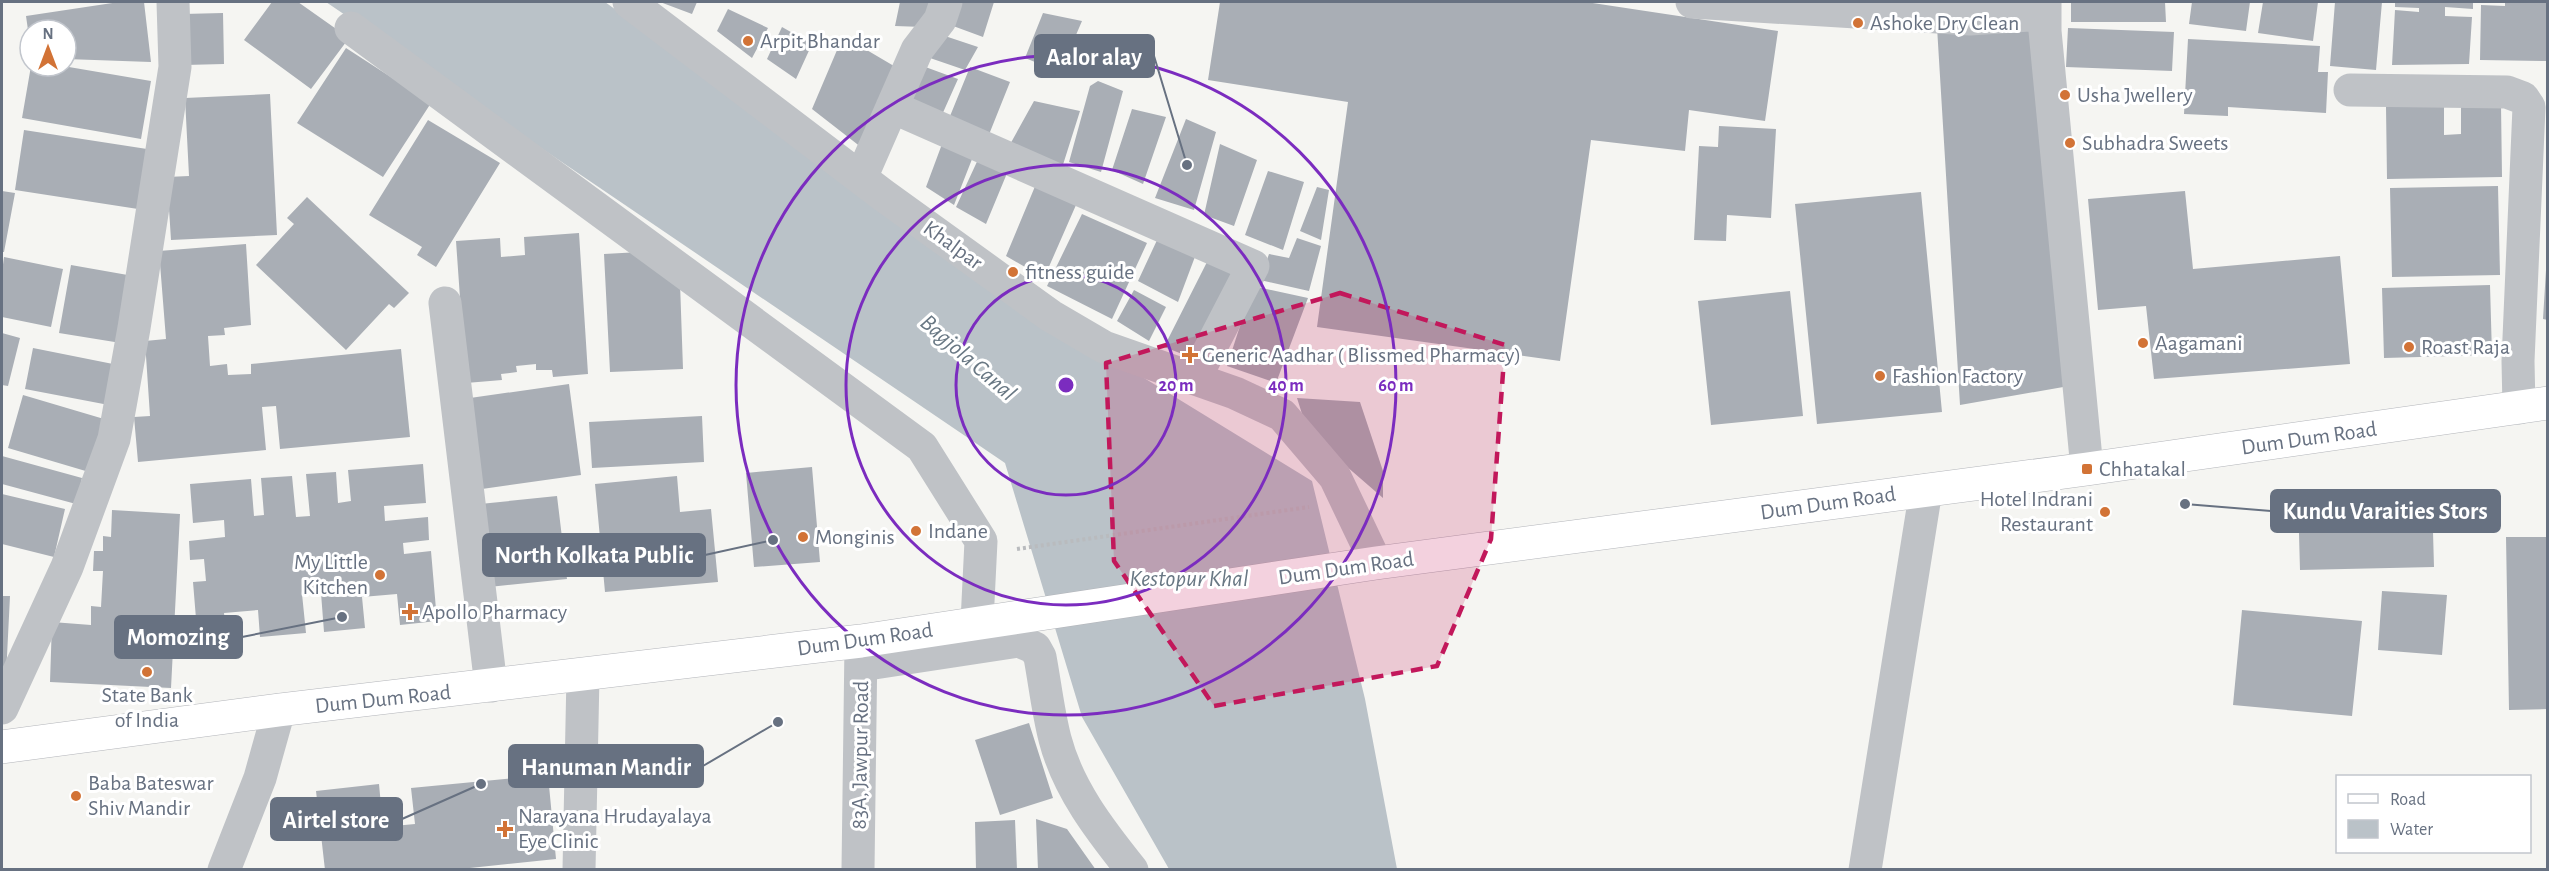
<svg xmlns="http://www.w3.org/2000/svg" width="2549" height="871" font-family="'Alegreya Sans',sans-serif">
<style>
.water{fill:#bac2c8}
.building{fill:#a9aeb5}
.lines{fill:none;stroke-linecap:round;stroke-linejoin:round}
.major-casing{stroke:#b3b5ba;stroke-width:34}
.path{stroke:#b9bbbe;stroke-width:4;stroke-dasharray:3 3;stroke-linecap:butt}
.minor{stroke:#bfc2c6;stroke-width:33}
.major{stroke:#fff;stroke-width:33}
.marked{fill:#c2185b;fill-opacity:0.2;stroke:#c2185b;stroke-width:4.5;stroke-dasharray:12 8;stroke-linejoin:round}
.ring{fill:none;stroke:#7b2cbf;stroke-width:3}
.poi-dot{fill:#d27336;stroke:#fff;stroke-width:2}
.labels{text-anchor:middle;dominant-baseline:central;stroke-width:6;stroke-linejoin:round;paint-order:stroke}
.poi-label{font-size:22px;fill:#677181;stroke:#fff;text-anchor:start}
.street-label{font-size:22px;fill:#677181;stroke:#fff}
.water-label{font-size:24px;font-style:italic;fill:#697884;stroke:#fff}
.centre{fill:#7b2cbf;stroke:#fff;stroke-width:3}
.ring-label{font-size:18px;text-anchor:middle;font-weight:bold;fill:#7b2cbf;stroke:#fff;stroke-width:6;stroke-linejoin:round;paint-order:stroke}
.leader{fill:none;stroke:#677181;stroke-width:2}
.callout-dot{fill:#677181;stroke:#fff;stroke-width:2}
.callout{fill:#677181;stroke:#677181;stroke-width:2}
.callout-label{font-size:24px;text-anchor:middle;font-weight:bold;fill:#fff}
</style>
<rect width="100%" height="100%" fill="#f5f5f2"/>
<path class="water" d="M326,2H605L857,184L1061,327L1312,481L1365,699L1397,869H1169L1082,717L1005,463Z"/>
<path class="building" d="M119,2H144L151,62L66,59V30H28L26,16Z
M272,2H298L349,38L311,89L244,40Z
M660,2H697L692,14Z
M900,2H931L923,27L895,26Z
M952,2H994L983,37L945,23Z
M1220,2H1586L1778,31L1765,121L1689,110L1685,151L1591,140L1560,361L1317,327L1348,102L1208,80Z
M2071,2H2165L2166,22H2071Z
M2192,2H2250L2246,31L2189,24Z
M2263,2H2318L2313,41L2258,33Z
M2335,2H2382L2376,70L2330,66Z
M2395,2H2473V9L2445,7V16L2472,17L2469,64L2392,65L2395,10L2419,12V8L2395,7Z
M2505,2H2548V61L2480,60L2481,5L2505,6Z
M728,9L768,28L752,58L717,31Z
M223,13L224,64L185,65L183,14Z
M1043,13L1082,21L1060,72L1025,58Z
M2029,25L2069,386L1960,405L1937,27Z
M782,27L812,44L796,79L767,59Z
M2068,28L2174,32L2172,71L2066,67Z
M942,35L978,47L965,70L930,58Z
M843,36L899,69L866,151L812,109Z
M2188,39L2320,46L2318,72H2328L2326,113L2228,107V116L2184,114Z
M346,48L431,103L383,177L297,123Z
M920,65L958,79L941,117L908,101Z
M31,66H63L151,81L141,139L22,118Z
M970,67L1010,82L988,137L948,121Z
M1098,81L1123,91L1101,172L1069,162L1090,86Z
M270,94L277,235L171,240L167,177L189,176L185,98Z
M1034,101L1080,111L1061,171L1008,148Z
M2501,105L2502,177L2387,179L2386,107L2444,106V135L2461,134V106Z
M1132,109L1166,117L1143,184L1112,170Z
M1186,119L1216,132L1194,210L1155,198Z
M428,120L500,163L436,267L417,255L422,247L369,215Z
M1719,126L1776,129L1771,218L1727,215L1726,241L1694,240L1699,146L1718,147Z
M24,130L147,149L138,209L15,190Z
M945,136L976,149L954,205L926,187Z
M1220,144L1257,160L1234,226L1204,215Z
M981,153L1010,166L986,224L956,207Z
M1268,171L1304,182L1283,250L1245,235Z
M1036,184L1076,205L1044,278L1006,256Z
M2498,186L2500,275L2392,277L2390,188Z
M1317,187L1329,190L1321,240L1300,231Z
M2,191L15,193L4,252H2Z
M2185,191L2193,269L2340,256L2350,364L2154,379L2146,306L2098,310L2088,199Z
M1921,192L1942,412L1817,424L1795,204Z
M307,197L409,293L394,308L389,304L346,350L256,265L294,224L287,218Z
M1082,214L1147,243L1112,319L1047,286Z
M579,233L588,374L553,377L552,370H536V364L516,366L517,372L501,374L502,380L466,383L456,241L500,238L501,257L525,255L524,237Z
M1158,238L1196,254L1178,302L1138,281Z
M1297,238L1321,246L1309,291L1260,280L1269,254L1289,258Z
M246,244L251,325L224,328L225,335L208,336L210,366L227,364L228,375L251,374V364L401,349L410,437L280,449L276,406L262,407L266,450L138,462L134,417L150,416L145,341L166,339L159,251Z
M640,252L680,283L683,369L610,372L604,254Z
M4,257L63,269L51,327L2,317V272Z
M1207,262L1237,269L1198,360L1164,347Z
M71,265L139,277L127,344L59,333Z
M2546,270H2548V320L2543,319Z
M2490,285L2492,355L2384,358L2382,288Z
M1253,286L1308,298L1276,383L1227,366Z
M1134,290L1166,307L1149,341L1117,321Z
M1790,291L1803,416L1711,425L1698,301Z
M2,333L20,338L8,386L2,385Z
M33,348L123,366L114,406L25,389Z
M569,384L581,475L482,489L470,398Z
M23,395L104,419L89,472L8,448Z
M1297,398L1360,402L1383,471V498L1308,433Z
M702,416L704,462L592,468L589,422Z
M2,456L82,478L76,504L2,484Z
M423,464L426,503L384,506L385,521L428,517L429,540L403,543L404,554L431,551L437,621L400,625L397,594L362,597L365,628L324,632L321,593L302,594L306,633L260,637L258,610L224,613L227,640L198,643L193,582L206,581L204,559L190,560L189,541L225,537L224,520L193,523L190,484L251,479L254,516L264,515L261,478L292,476L296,517L310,516L306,474L336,472L338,503L351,501L348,470Z
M812,467L820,562L754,567L746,473Z
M677,476L680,512L711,509L718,582L605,592L595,484Z
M2,494L65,509L54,557L2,544Z
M557,496L567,579L489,587L480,504Z
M2432,496L2434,567L2300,570L2298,498Z
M112,510L180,514L171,688L50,682L52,622L91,625V606L101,607L103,571H93L94,551H103V536L111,537Z
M2506,537H2548V709L2509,710Z
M2382,591L2447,595L2442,655L2378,650Z
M2,596H10L6,676H2Z
M2242,610L2362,621L2352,716L2233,705Z
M1029,723L1053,798L1000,815L975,740Z
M548,775L556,859L451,870H325L316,791L379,784L383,827L415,824L411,788Z
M1036,819L1067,829L1096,870H1038Z
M1015,820L1017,870H976L975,822Z"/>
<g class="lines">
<defs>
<path id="major" d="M2,747L279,710L861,641L1376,563L2087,469L2548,403"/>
</defs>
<use href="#major" class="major-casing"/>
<path class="path" d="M1017,549L1309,507"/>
<path class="minor" d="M629,2L883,195L1051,316L1104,347L1235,393L1282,415L1335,477L1376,563
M1692,2L1970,19L2045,14
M2045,2V31L2087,469
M351,28L922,447L981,541L977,622
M2350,90L2507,92L2523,98L2529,107L2518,361L2519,408
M892,107L1253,266L1195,378
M861,178L917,50L940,20L946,2
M445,303L491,686
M861,665L1019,641L1035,648L1040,657C1045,684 1048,712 1055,739C1068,789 1100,830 1132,870
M2,708L67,567L114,439L134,328L175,67L173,2
M224,870L260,778L279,710
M579,870L583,675
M858,870L861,643
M1865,870L1926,490"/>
<use href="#major" class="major"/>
</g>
<path class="marked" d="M1340,293L1505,345L1491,539L1437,666L1214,706L1114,561L1106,363Z"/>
<g class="ring">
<circle cx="1066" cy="385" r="110"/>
<circle cx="1066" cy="385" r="220"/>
<circle cx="1066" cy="385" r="330"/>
</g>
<g class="poi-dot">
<circle cx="1858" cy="23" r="6"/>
<circle cx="748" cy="41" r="6"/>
<circle cx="2065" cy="95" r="6"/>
<circle cx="2070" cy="143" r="6"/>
<circle cx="1013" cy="272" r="6"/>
<circle cx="2143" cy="343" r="6"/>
<circle cx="2409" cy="347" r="6"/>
<path d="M1187 346h6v6h6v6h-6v6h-6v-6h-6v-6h6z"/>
<circle cx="1880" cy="376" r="6"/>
<rect x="2081" y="463" width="12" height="12" rx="3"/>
<circle cx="2105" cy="512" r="6"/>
<circle cx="916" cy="531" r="6"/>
<circle cx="803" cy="537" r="6"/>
<circle cx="380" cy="575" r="6"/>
<path d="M407 603h6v6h6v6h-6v6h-6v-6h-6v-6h6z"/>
<circle cx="147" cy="672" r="6"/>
<circle cx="76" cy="796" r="6"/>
<path d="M502 820h6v6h6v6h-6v6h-6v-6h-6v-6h6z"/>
</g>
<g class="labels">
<g class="poi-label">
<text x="1870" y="23">Ashoke Dry Clean</text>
<text x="760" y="41">Arpit Bhandar</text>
<text x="2077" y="95">Usha Jwellery</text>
<text x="2082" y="143">Subhadra Sweets</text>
<text x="1025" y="272">fitness guide</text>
<text x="2155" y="343">Aagamani</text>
<text x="2421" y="347">Roast Raja</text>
<text x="1202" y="355">Generic Aadhar ( Blissmed Pharmacy)</text>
<text x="1892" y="376">Fashion Factory</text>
<text x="2099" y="469">Chhatakal</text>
<text x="2093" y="499" text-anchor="end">Hotel Indrani<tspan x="2093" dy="25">Restaurant</tspan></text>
<text x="928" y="531">Indane</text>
<text x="815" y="537">Monginis</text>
<text x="368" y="562" text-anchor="end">My Little<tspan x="368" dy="25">Kitchen</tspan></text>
<text x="422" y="612">Apollo Pharmacy</text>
<text x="147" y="695" text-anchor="middle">State Bank<tspan x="147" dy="25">of India</tspan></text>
<text x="88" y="783">Baba Bateswar<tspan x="88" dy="25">Shiv Mandir</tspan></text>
<text x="518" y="816">Narayana Hrudayalaya<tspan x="518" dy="25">Eye Clinic</tspan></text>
</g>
<g class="street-label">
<text transform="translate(953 245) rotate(36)">Khalpar</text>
<text transform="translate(2309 438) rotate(-8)">Dum Dum Road</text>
<text transform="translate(1828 503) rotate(-8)">Dum Dum Road</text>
<text transform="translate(1346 568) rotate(-8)">Dum Dum Road</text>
<text transform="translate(865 639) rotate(-8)">Dum Dum Road</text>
<text transform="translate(383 699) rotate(-6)">Dum Dum Road</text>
<text transform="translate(860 755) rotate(-89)">83A, Jawpur Road</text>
</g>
<g class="water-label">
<text transform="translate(968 358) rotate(41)">Bagjola Canal</text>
<text x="1189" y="579">Kestopur Khal</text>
</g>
</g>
<circle cx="1066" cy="385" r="9" class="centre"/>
<g class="ring-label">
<text x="1176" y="391">20 m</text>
<text x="1286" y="391">40 m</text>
<text x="1396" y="391">60 m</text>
</g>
<path class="leader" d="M1187 165L1154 56M2185 504L2271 511M773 540L705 555M342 617L242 637M778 722L703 766M481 784L402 819"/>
<g class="callout-dot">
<circle cx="1187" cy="165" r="6"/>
<circle cx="2185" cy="504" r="6"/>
<circle cx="773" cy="540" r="6"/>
<circle cx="342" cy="617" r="6"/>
<circle cx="778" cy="722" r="6"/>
<circle cx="481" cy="784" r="6"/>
</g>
<g class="callout">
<rect x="1035" y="35" width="119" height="42" rx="6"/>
<rect x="2271" y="490" width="229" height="42" rx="6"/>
<rect x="483" y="534" width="222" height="42" rx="6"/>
<rect x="115" y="616" width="127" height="42" rx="6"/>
<rect x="509" y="745" width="194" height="42" rx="6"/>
<rect x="271" y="798" width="131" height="42" rx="6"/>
</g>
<g class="callout-label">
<text x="1094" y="65">Aalor alay</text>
<text x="2385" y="519">Kundu Varaities Stors</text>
<text x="594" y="563">North Kolkata Public</text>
<text x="178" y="645">Momozing</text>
<text x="606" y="775">Hanuman Mandir</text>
<text x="336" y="828">Airtel store</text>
</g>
<rect width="2549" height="871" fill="none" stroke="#677181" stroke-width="6"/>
<rect x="2336" y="775" width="195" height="78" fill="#ffffff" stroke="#c2c6cd" stroke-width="1.5"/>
<rect x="2348" y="794" width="30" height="9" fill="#ffffff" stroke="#c2c6cd" stroke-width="1.5"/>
<text x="2390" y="805" font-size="18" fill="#677181">Road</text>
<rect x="2348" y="820" width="30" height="18" fill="#bac2c8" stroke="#c2c6cd" stroke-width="1.5"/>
<text x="2390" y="835" font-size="18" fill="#677181">Water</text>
<g transform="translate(48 48)"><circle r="28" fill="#ffffff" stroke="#c2c6cd" stroke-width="1.5"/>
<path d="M0-4.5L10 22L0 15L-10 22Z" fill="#d27336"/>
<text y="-9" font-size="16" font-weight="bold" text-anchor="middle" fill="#677181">N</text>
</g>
</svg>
